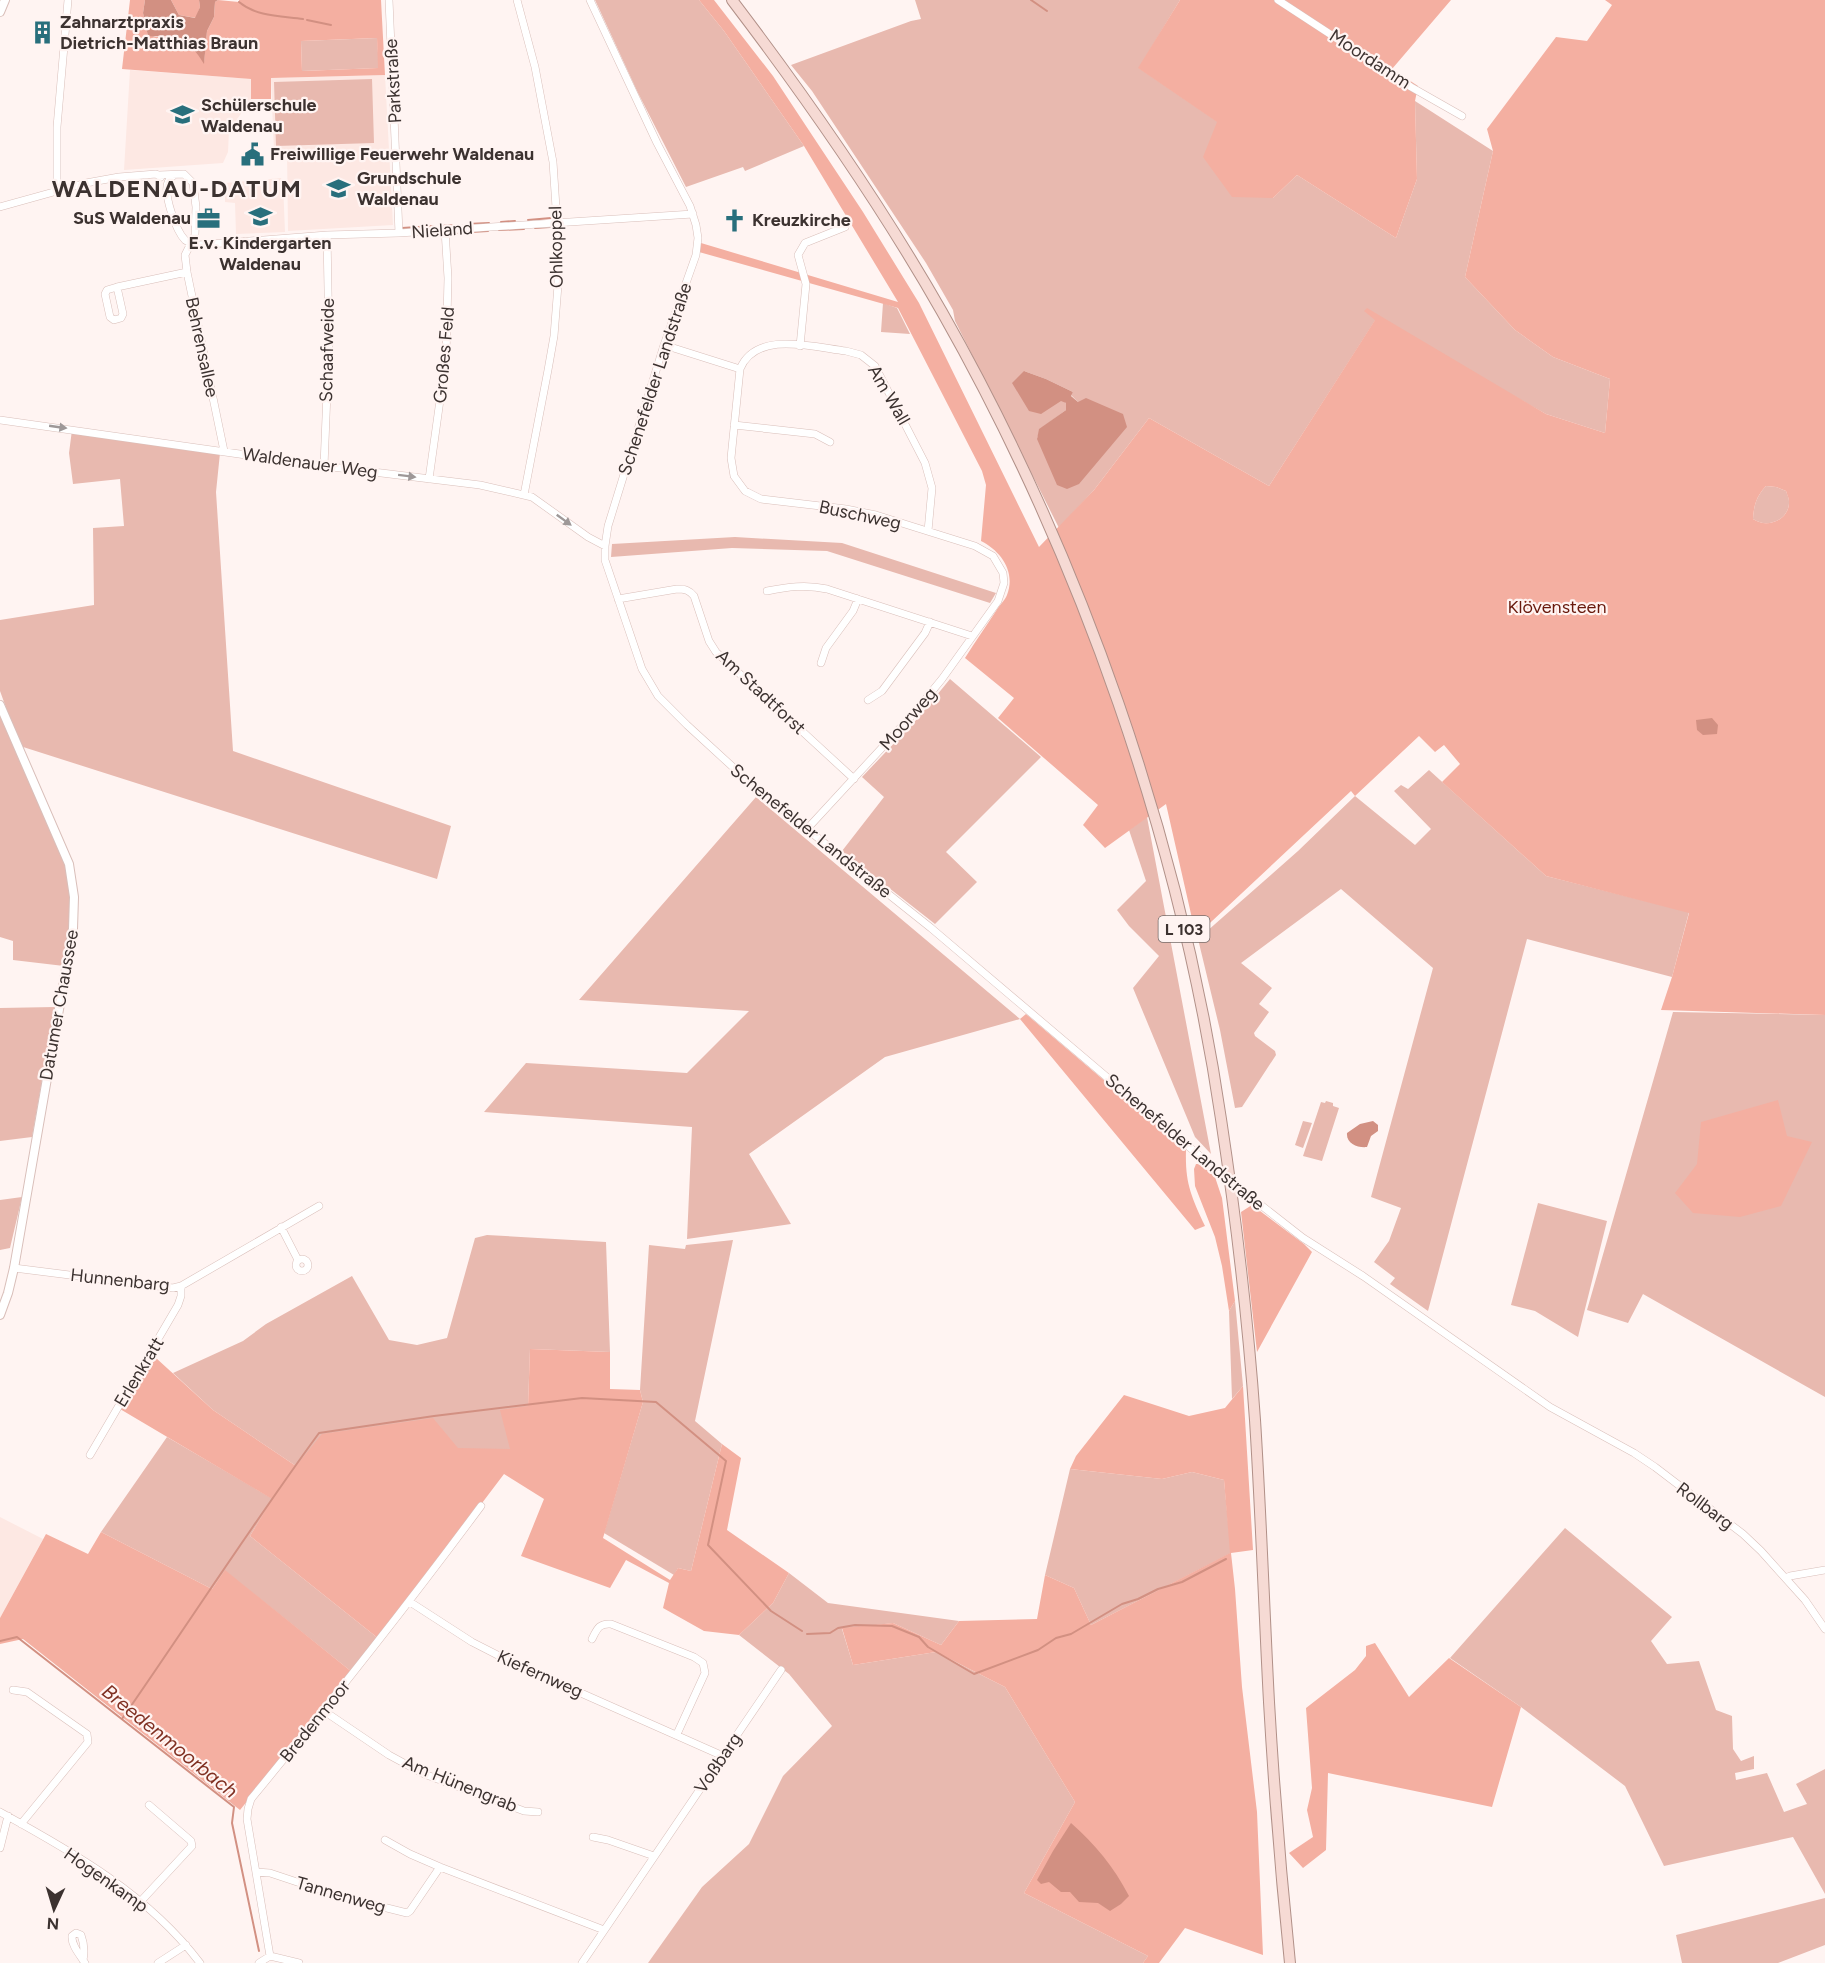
<svg xmlns="http://www.w3.org/2000/svg" width="1825" height="1963" font-family="Figtree,sans-serif">
<style>
.built{fill:#fde8e3}
.green{fill:#e8b9af;fill-rule:evenodd}
.forest{fill:#f4afa1;fill-rule:evenodd}
.water{fill:#d29082}
.lines{fill:none;stroke-linecap:round;stroke-linejoin:round}
.stream{stroke:#d29082;stroke-width:2}
.minor-casing{stroke:#d9bfba;stroke-width:8}
.tertiary-casing{stroke:#d9bfba;stroke-width:10}
.primary-casing{stroke:#b19088;stroke-width:12}
.minor{stroke:#fff;stroke-width:7}
.tertiary{stroke:#fff;stroke-width:8}
.primary{stroke:#f6dad4;stroke-width:10}
.minor-bridge-casing{stroke:#d9bfba;stroke-width:8;stroke-linecap:butt}
.minor-bridge{stroke:#fff;stroke-width:7}
.oneway{fill:#9e9898}
.labels{text-anchor:middle;dominant-baseline:central;stroke-width:4.5;stroke-linejoin:round;paint-order:stroke}
.shield{fill:#fff4f2;stroke:#766c6a;stroke-width:1.5}
.shield-label{font-size:16px;font-weight:bold;fill:#3c3230}
.poi-label{font-size:18px;font-weight:bold;fill:#3c3230;stroke:#fff4f2;text-anchor:start}
.street-label{font-size:18px;fill:#3c3230;stroke:#fff4f2}
.park-label{font-size:18px;fill:#691a0d;stroke:#fff4f2}
.water-label{font-size:20px;font-style:italic;fill:#803022;stroke:#fff4f2}
.district-label{font-size:24px;font-weight:bold;letter-spacing:1.5px;fill:#3c3230;stroke:#fff4f2}
</style>
<rect width="100%" height="100%" fill="#fff4f2"/>
<path class="built" d="M130,70L252,79L251,99L229,131L228,152L223,163L124,170Z
M385,75L393,225L288,231L287,151H274L271,78Z
M281,178L283,183L285,232L236,234L235,203L225,202V183Z
M0,1517L43,1539L0,1618Z"/>
<path class="green" d="M595,0H699L724,31L804,146L745,171L743,167L686,187L638,93Z
M915,0H1180L1139,68L1218,122L1273,198L1297,175L1396,238L1417,179L1415,101L1493,151L1465,277L1515,330L1553,357L1610,379L1605,433L1546,414L1376,319L1269,486L1149,418L1094,490L1059,528L955,321L953,310L926,263L812,91L791,65L911,21L921,19ZM1024,371L1046,379L1073,392L1071,395L1078,402L1037,439L1040,429L1066,410V403Z
M377,38L379,68L302,71L301,41Z
M372,79L374,143L276,146L274,82Z
M883,303L897,308L910,334L881,332Z
M72,430L220,453L216,492L233,751L451,826L437,879L20,746L0,691V620L94,605L93,528L124,526L120,479L73,484L69,453Z
M1766,486L1776,487L1786,491C1787,494 1789,498 1789,501C1790,520 1767,529 1753,519C1754,505 1756,497 1766,486Z
M735,537L842,543L996,593L990,603L827,551L732,548L611,557L612,544Z
M950,679L1041,757L946,852L977,882L935,924L842,851L884,797L862,777L919,717Z
M0,709L68,865L72,898L71,930L64,966L13,960V941L0,937Z
M1429,770L1546,876L1689,912L1672,977L1527,939L1428,1311L1390,1284L1395,1278L1374,1262L1389,1241L1401,1208L1371,1197L1433,968L1341,889L1241,963L1272,988L1259,1004L1269,1012L1254,1033L1255,1036L1275,1051L1276,1055L1242,1107L1235,1108L1220,1030L1198,939L1298,851L1355,796L1415,845L1431,829L1394,791L1401,785L1408,789Z
M756,797L1020,1019L885,1057L749,1154L791,1224L687,1239L692,1127L484,1112L526,1063L687,1073L749,1011L579,1000Z
M1147,817L1211,1154L1195,1137L1133,988L1159,956L1129,926L1117,910L1146,881L1129,830Z
M55,1007L32,1137L0,1141V1008Z
M1673,1012L1825,1015V1397L1643,1294L1628,1323L1587,1310Z
M1326,1101L1333,1103V1106L1339,1108L1322,1161L1303,1156L1321,1102L1325,1103Z
M1303,1121L1312,1123L1303,1148L1295,1145Z
M22,1197L10,1248L0,1250V1200Z
M1538,1203L1607,1221L1578,1337L1535,1311L1511,1305Z
M487,1235L606,1242L610,1352L530,1349L528,1406L510,1449H458L296,1466L213,1410L173,1373L243,1341L266,1324L352,1276L389,1340L417,1345L447,1338L475,1238Z
M733,1240L695,1421L722,1444L691,1571L678,1568L674,1575L604,1533L643,1402L640,1390L649,1245L685,1249L686,1245Z
M1235,1301L1243,1386L1232,1399L1229,1311Z
M167,1437L273,1499L250,1536L379,1639L352,1672L225,1571L212,1589L101,1532Z
M1070,1469L1162,1479L1192,1472L1224,1480L1231,1553L1091,1625L1074,1588L1045,1575Z
M1565,1528L1672,1617L1651,1641L1667,1664L1699,1661L1716,1710L1732,1716L1733,1749L1741,1761L1754,1756V1769L1735,1773L1736,1780L1767,1773L1784,1812L1807,1804L1796,1784L1825,1769V1894L1793,1837L1664,1866L1625,1786L1521,1707L1450,1658Z
M789,1573L828,1603L959,1621L941,1645L893,1623L842,1629L853,1665L936,1652L1005,1687L1075,1802L1024,1893L1148,1956L1143,1963H648L702,1887L749,1844L783,1776L832,1726L789,1674L739,1635L773,1603Z
M1825,1898V1945L1778,1963H1682L1676,1935Z"/>
<path class="forest" d="M130,0H145L143,13L148,35L156,37L163,36L179,39L196,49L204,62L207,31L214,17L215,2L218,0L239,2V0H381L385,75L271,78V99H251V79L122,69ZM377,38L378,68L302,71L301,41Z
M171,0H199L200,7L196,18L179,15Z
M699,0H714L773,76L810,132L863,212L919,303L1039,547L1094,490L1149,418L1269,486L1375,320L1364,311L1367,308L1546,414L1605,433L1610,379L1553,357L1515,330L1465,277L1493,151L1487,129L1556,37L1587,41L1612,5L1605,0H1825V1015L1661,1010L1672,977L1689,913L1546,876L1442,782L1460,764L1444,745L1435,752L1419,736L1355,796L1351,791L1196,936L1166,804L1105,848L1083,825L1098,805L998,718L1014,698L965,658C975,642 986,626 996,611C999,606 1005,600 1007,595C1016,572 1001,551 981,541L986,485L982,471L898,308L699,252L701,243L898,302L804,146L724,31ZM1766,486L1776,487L1786,491C1787,495 1789,498 1789,501C1790,520 1767,529 1753,519C1754,505 1756,497 1766,486Z
M1180,0H1451L1392,69L1418,86L1415,101L1417,179L1396,238L1297,175L1273,198L1232,197L1203,157L1217,122L1138,68Z
M1026,1014L1186,1150C1185,1183 1191,1196 1205,1226L1195,1230L1020,1019Z
M1778,1100L1787,1136L1812,1142L1781,1206L1740,1217L1693,1213L1675,1193L1697,1164L1701,1122Z
M1196,1164H1200L1215,1177L1222,1198L1235,1301L1229,1311L1222,1266L1215,1237L1195,1186L1194,1169Z
M1252,1205L1304,1244L1312,1252L1257,1352L1241,1212Z
M530,1349L610,1352V1389L640,1390L643,1402L603,1538L670,1580L678,1568L691,1571L722,1444L741,1458L727,1530L789,1573L773,1603L739,1635L704,1631L663,1608L669,1583L626,1560L610,1588L521,1556L544,1499L504,1474L379,1639L250,1536L272,1499L120,1409L156,1358L213,1410L296,1466L322,1434L433,1418L458,1448L510,1449L500,1410L528,1406Z
M1243,1386L1253,1550L1231,1553L1235,1589L1242,1687L1257,1812L1263,1955L1185,1928L1159,1963H1143L1148,1956L1024,1893L1075,1802L1005,1687L936,1652L853,1665L842,1628L893,1623L941,1645L959,1621L1037,1619L1045,1575L1074,1588L1091,1625L1230,1553L1224,1480L1192,1472L1162,1479L1070,1469L1076,1456L1124,1395L1189,1416L1225,1408Z
M101,1532L212,1589L225,1570L352,1672L240,1810L23,1639L0,1644V1618L46,1534L88,1554Z
M1375,1643L1409,1697L1449,1658L1521,1707L1492,1807L1328,1773L1326,1850L1303,1868L1289,1853L1313,1837L1307,1810L1312,1788L1306,1708L1355,1670L1366,1656V1646Z"/>
<path class="water" d="M145,0H171L179,15L195,18L200,7L199,0H218L215,2L214,17L207,31L204,64C195,48 182,35 162,36C156,36 154,37 148,36L143,13Z
M1024,371L1046,379L1073,392L1071,396L1078,402L1086,398L1123,414L1127,427L1079,484L1067,489L1057,485L1037,439L1039,429L1066,410V403L1061,401L1041,414L1029,411L1012,383Z
M1712,718L1718,725L1717,734L1703,735L1697,730L1696,720Z
M1373,1121L1378,1125V1131L1371,1136L1367,1147C1358,1148 1346,1144 1347,1133L1360,1124Z
M1071,1823C1095,1844 1114,1867 1129,1896L1121,1904L1110,1911L1098,1903L1079,1902L1070,1892H1061L1049,1882L1041,1884L1037,1880L1053,1851Z"/>
<g class="lines">
<path class="stream" d="M1031,0L1047,11
M239,2C257,17 281,16 303,19
M307,20L331,25
M528,220L551,218
M501,222L515,221
M467,224L489,223
M439,226L457,225
M402,228L434,226
M535,228L550,227
M499,230L524,229
M454,233L488,231
M807,1634L830,1633L838,1628L855,1625L892,1626L919,1637L928,1647L974,1674L1038,1650L1056,1638L1071,1634L1122,1604L1138,1599L1158,1589L1182,1582L1226,1559
M0,1641L17,1637L234,1807L232,1823L259,1951
M122,1719C188,1624 251,1526 319,1433L434,1416L582,1398L656,1402L726,1461L708,1545L771,1611L802,1631"/>
<defs>
<path id="minor" d="M389,0L399,233
M517,0L535,67L553,162L557,223L558,285L554,336L548,370L524,495
M590,0L657,143L690,206L696,225L698,238L696,255L664,345L608,526L605,546V560L642,669L658,696L687,725L759,791L931,928L1201,1157
M1278,0L1411,87L1462,116
M159,175L184,174L193,183L196,207L195,235L185,255L187,272L224,451
M174,175C172,177 169,179 168,182C163,194 176,231 185,240C189,243 193,244 198,245L327,235L399,233L693,214
M57,190V127L68,0
M0,207L86,183L119,177L156,174L161,177
M117,287L123,314L121,318L114,320L110,317L105,294L107,290L117,287L187,272
M664,345L740,369L731,458L734,476L745,491L761,499L846,509L876,515L975,546L993,556L1003,573L1004,583L998,601L942,679L914,713L807,829
M800,346L806,284L798,255L805,243L845,227
M740,369C756,330 813,347 846,351L861,355L875,366L925,463L932,488L928,531
M0,420L324,466L480,485L532,497L588,537L605,546
M734,425L815,434L830,442
M324,466L329,343L327,235
M429,479L446,357L448,278L445,230
M767,591C787,587 806,584 827,589L972,636
M618,599L677,589C685,589 689,590 694,596L709,641L716,652L854,779
M821,663L826,648L853,611L858,599
M868,700L882,691L925,633L930,622
M1248,1195L1303,1238L1363,1276L1550,1407L1634,1453L1655,1467L1743,1534L1761,1551L1805,1600L1825,1629
M281,1227L298,1260
M296 1265a6 6 0 1 1 12 0a6 6 0 1 1-12 0Z
M14,1268L173,1288L181,1286L319,1206
M90,1455L178,1305L181,1296V1286
M1786,1578L1790,1576L1825,1570
M410,1602L472,1642L511,1662L723,1756
M592,1639C597,1629 599,1623 611,1624L694,1657L703,1663L705,1673L677,1734
M13,1690L27,1692L87,1734L88,1742L21,1824
M324,1711L389,1755L424,1774L524,1811L538,1812
M0,1812C73,1852 149,1895 200,1963
M593,1837L608,1840L654,1856
M385,1840L410,1854L440,1867L604,1930
M0,1848L8,1816
M256,1872L270,1873L339,1896L407,1913L410,1911L440,1867
M141,1901L192,1846L191,1841L149,1805
M270,1956L299,1963
M83,1960C85,1951 84,1943 81,1935L76,1933L72,1936C71,1945 80,1955 85,1963
M158,1963L186,1945
M259,1963L270,1956L247,1819L248,1809L251,1799C330,1703 407,1606 481,1506
M582,1963L781,1670"/>
<path id="tertiary" d="M0,12L5,0
M0,705L69,864L74,897L73,929L14,1268L8,1293L0,1315"/>
<path id="primary" d="M732,0C808,100 880,203 942,312C1081,557 1180,840 1221,1119C1236,1218 1248,1320 1255,1420C1261,1514 1264,1608 1269,1702C1274,1789 1281,1876 1290,1963"/>
</defs>
<use href="#minor" class="minor-casing"/>
<use href="#tertiary" class="tertiary-casing"/>
<use href="#primary" class="primary-casing"/>
<use href="#minor" class="minor"/>
<use href="#tertiary" class="tertiary"/>
<use href="#primary" class="primary"/>
<defs>
<path id="minor-bridge" d="M1201,1157L1248,1195"/>
</defs>
<use href="#minor-bridge" class="minor-bridge-casing"/>
<use href="#minor-bridge" class="minor-bridge"/>
</g>
<defs><path id="oneway-solid" d="M-6-.8H1V-3.2L6.5 0L1 3.2V.8H-6Z" transform="scale(1.5)"/></defs>
<g class="oneway">
<use href="#oneway-solid" transform="translate(58 427) rotate(8)"/>
<use href="#oneway-solid" transform="translate(407 476) rotate(7)"/>
<use href="#oneway-solid" transform="translate(564 520) rotate(36)"/>
</g>
<defs>
<symbol id="building-bare" viewBox="-9 -9 18 18"><path d="M-4-6H4V6H1V3H-1V6H-4ZM-2.5-4.3h1.7v1.8h-1.7ZM.8-4.3h1.7v1.8H.8ZM-2.5-1h1.7V.8h-1.7ZM.8-1h1.7V.8H.8Z" fill="#286f7c" stroke="#fff4f2" stroke-width="2.5" paint-order="stroke"/></symbol>
<symbol id="school-bare" viewBox="-9 -9 18 18"><path d="M0-5L7-2L0 1L-7-2ZM-4 1L0 2.5L4 1V4Q0 6-4 4Z" fill="#286f7c" stroke="#fff4f2" stroke-width="2.5" paint-order="stroke"/></symbol>
<symbol id="civic-bare" viewBox="-9 -9 18 18"><path d="M-.6-6.5H3V-4.5H.6V-3L4-1V1h2V6H-6V1h2V-1L-.6-3ZM-1.2 2.5V6h2.4V2.5Z" fill="#286f7c" stroke="#fff4f2" stroke-width="2.5" paint-order="stroke"/></symbol>
<symbol id="office-bare" viewBox="-9 -9 18 18"><path d="M-6-3h4V-5.5h4V-3h4V5H-6ZM-1-4.5V-3h2v-1.5ZM-6 0V1H6V0Z" fill="#286f7c" stroke="#fff4f2" stroke-width="2.5" paint-order="stroke"/></symbol>
<symbol id="church-bare" viewBox="-9 -9 18 18"><path d="M-1.2-6h2.4v3.5h3.3v2.4h-3.3V6h-2.4V-.1h-3.3v-2.4h3.3Z" fill="#286f7c" stroke="#fff4f2" stroke-width="2.5" paint-order="stroke"/></symbol>
</defs>
<g fill-rule="evenodd">
<use href="#building-bare" x="26" y="16" width="33" height="33"/>
<use href="#school-bare" x="166" y="98" width="33" height="33"/>
<use href="#civic-bare" x="236" y="138" width="33" height="33"/>
<use href="#school-bare" x="322" y="172" width="33" height="33"/>
<use href="#school-bare" x="244" y="200" width="33" height="33"/>
<use href="#office-bare" x="192" y="202" width="33" height="33"/>
<use href="#church-bare" x="718" y="204" width="33" height="33"/>
</g>
<g class="labels">
<rect class="shield" x="1158.5" y="916" width="51" height="26" rx="4.5"/>
<g class="shield-label">
<text x="1184" y="929">L 103</text>
</g>
<g class="poi-label">
<text x="60" y="22">Zahnarztpraxis<tspan x="60" dy="21">Dietrich-Matthias Braun</tspan></text>
<text x="201" y="105">Schülerschule<tspan x="201" dy="21">Waldenau</tspan></text>
<text x="270" y="154">Freiwillige Feuerwehr Waldenau</text>
<text x="357" y="178">Grundschule<tspan x="357" dy="21">Waldenau</tspan></text>
<text x="191" y="218" text-anchor="end">SuS Waldenau</text>
<text x="752" y="220">Kreuzkirche</text>
<text x="260" y="243" text-anchor="middle">E.v. Kindergarten<tspan x="260" dy="21">Waldenau</tspan></text>
</g>
<g class="street-label">
<text transform="translate(1370 59) rotate(33)">Moordamm</text>
<text transform="translate(393 81) rotate(-93)">Parkstraße</text>
<text transform="translate(442 230) rotate(-4)">Nieland</text>
<text transform="translate(556 247) rotate(-91)">Ohlkoppel</text>
<text transform="translate(202 347) rotate(78)">Behrensallee</text>
<text transform="translate(327 350) rotate(-89)">Schaafweide</text>
<text transform="translate(444 355) rotate(-85)">Großes Feld</text>
<text transform="translate(655 379) rotate(-72)">Schenefelder Landstraße</text>
<text transform="translate(889 395) rotate(60)">Am Wall</text>
<text transform="translate(310 463) rotate(8)">Waldenauer Weg</text>
<text transform="translate(860 515) rotate(12)">Buschweg</text>
<text transform="translate(761 692) rotate(43)">Am Stadtforst</text>
<text transform="translate(908 719) rotate(-49)">Moorweg</text>
<text transform="translate(811 831) rotate(39)">Schenefelder Landstraße</text>
<text transform="translate(59 1005) rotate(-80)">Datumer Chaussee</text>
<text transform="translate(1185 1142) rotate(40)">Schenefelder Landstraße</text>
<text transform="translate(120 1280) rotate(6)">Hunnenbarg</text>
<text transform="translate(139 1372) rotate(-59)">Erlenkratt</text>
<text transform="translate(1705 1506) rotate(37)">Rollbarg</text>
<text transform="translate(540 1674) rotate(24)">Kiefernweg</text>
<text transform="translate(315 1721) rotate(-51)">Bredenmoor</text>
<text transform="translate(718 1763) rotate(-56)">Voßbarg</text>
<text transform="translate(460 1784) rotate(22)">Am Hünengrab</text>
<text transform="translate(106 1880) rotate(35)">Hogenkamp</text>
<text transform="translate(341 1895) rotate(16)">Tannenweg</text>
</g>
<g class="park-label">
<text x="1557" y="607">Klövensteen</text>
</g>
<g class="water-label">
<text transform="translate(170 1741) rotate(39)">Breedenmoorbach</text>
</g>
<g class="district-label">
<text x="177" y="188">WALDENAU-DATUM</text>
</g>
</g>
<g transform="translate(54 1909) rotate(184)" stroke="#fff4f2" stroke-width="4.5" paint-order="stroke">
<path d="M0-4.5L10 22L0 15L-10 22Z" fill="#3c3230"/>
<text y="-9" font-size="16" font-weight="bold" text-anchor="middle" fill="#3c3230">N</text>
</g>
</svg>
